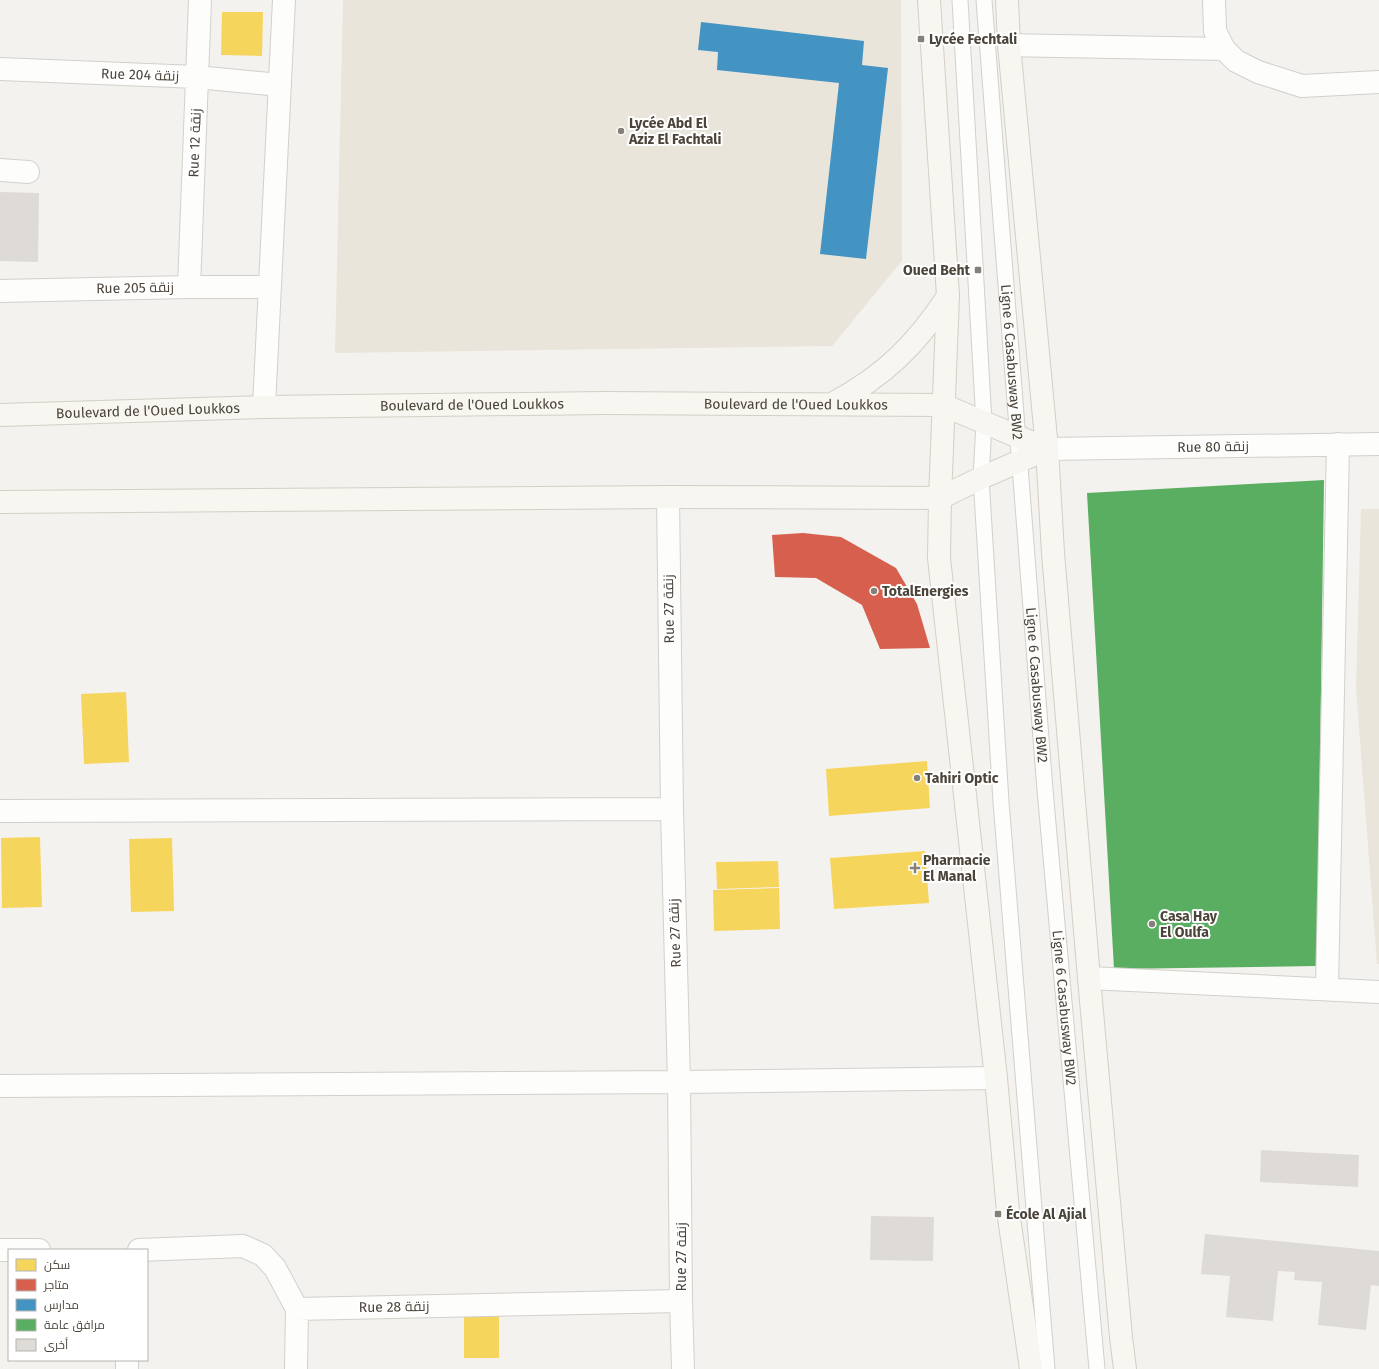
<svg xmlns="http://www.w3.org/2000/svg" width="1379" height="1369" font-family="'Fira Sans',Cairo,sans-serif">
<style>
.education{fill:#eae5da}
.homes{fill:#f6d55c}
.shops{fill:#d6604d}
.schools{fill:#4393c3}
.public{fill:#5aae61}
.building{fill:#dedbd6}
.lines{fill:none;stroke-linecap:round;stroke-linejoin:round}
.service-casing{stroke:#d2d0cb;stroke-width:17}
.pedestrian-casing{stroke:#d2d0cb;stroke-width:24}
.minor-casing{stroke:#d2d0cb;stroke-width:24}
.secondary-casing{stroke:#d3cfc5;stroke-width:24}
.service{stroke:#fdfdfc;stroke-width:15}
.pedestrian{stroke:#fdfdfc;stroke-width:22}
.minor{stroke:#fdfdfc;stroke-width:22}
.secondary{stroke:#f7f6f1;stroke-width:22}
.poi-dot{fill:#868178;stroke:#fff;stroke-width:1.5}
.labels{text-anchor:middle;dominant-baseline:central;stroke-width:4;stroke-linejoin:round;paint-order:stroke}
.poi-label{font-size:14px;font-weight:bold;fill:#4b4439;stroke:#fff;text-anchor:start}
.street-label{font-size:14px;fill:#4b4439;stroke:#fff}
</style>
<rect width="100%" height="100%" fill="#f4f2ee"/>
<path class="education" d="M343,0H901L902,261L832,346L335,353Z
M1361,509H1379V964H1377L1356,688Z"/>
<path class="homes" d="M222,12H263L262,56L221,55Z
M126,692L129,762L84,764L81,694Z
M927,761L930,808L829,816L826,769Z
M40,837L42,907L2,908L1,838Z
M172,838L174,911L131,912L129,839Z
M925,851L929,903L834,909L830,858Z
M778,861L779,887L717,889L716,862Z
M779,888L780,929L714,931L713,890Z
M464,1314H499V1358H464Z"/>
<path class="shops" d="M803,533L841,537L896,568L917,604L930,648L880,649L862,605L816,578L775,577L772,535Z"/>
<path class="schools" d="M701,22L864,41L862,65L888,68L866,259L820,254L839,83L717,70L718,52L698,50Z"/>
<path class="public" d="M1324,480L1317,966L1114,969L1087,493Z"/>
<path class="building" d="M0,192L39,193L38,262L0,261Z
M1261,1150L1359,1155L1358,1187L1260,1182Z
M871,1216L934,1217L933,1261L870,1260Z
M1205,1234L1379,1251V1286L1371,1285L1366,1330L1318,1325L1322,1282L1294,1280L1295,1272L1278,1271L1273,1321L1226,1317L1230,1276L1201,1274Z"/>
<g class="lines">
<defs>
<g id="service">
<path d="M960,0L984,423L981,478L1001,802L1047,1369"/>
<path id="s1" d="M984,0L1045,790L1097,1369"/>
</g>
<path id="pedestrian" d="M1009,45L1224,49"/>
<path id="minor" d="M1214,0L1215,31L1224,49L1236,61L1258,72L1302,86L1379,82
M0,69L197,77L280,85
M0,170L28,172
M189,287L200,0
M0,291L189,287H270
M264,407L284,0
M1047,449L1379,444
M668,497L672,809L679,1082L681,1301L683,1369
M0,811L672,809
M1089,978L1379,992
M1327,989L1338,444
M0,1086L679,1082L996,1078
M0,1250H39
M139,1250L243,1246L263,1255L275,1268L297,1309L296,1369
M297,1309L681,1301
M127,1360V1369"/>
<g id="secondary">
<path d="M929,0L948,296L940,498L939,558L996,1078L1008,1211L1031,1369"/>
<path d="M1007,0L1009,45L1047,449L1053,553L1089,978L1121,1337L1125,1369"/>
<path d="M834,403C885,375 916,345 948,296"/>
<path id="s2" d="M0,415L264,407L604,403L943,405L1047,449"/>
<path d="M0,502L668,497L940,498L981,478L1047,449"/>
</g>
</defs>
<use href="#service" class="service-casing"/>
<use href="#pedestrian" class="pedestrian-casing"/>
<use href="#minor" class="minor-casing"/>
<use href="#secondary" class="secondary-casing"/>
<use href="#service" class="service"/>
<use href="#pedestrian" class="pedestrian"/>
<use href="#minor" class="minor"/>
<use href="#secondary" class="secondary"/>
</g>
<g class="poi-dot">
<rect x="917" y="35" width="8" height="8" rx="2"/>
<circle cx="621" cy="131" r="4"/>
<rect x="974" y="266" width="8" height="8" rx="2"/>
<circle cx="874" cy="591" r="4"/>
<circle cx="917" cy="778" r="4"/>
<path d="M913 862h4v4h4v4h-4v4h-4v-4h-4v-4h4z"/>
<circle cx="1152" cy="924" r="4"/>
<rect x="994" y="1210" width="8" height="8" rx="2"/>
</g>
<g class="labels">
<g class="poi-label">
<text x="929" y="39">Lycée Fechtali</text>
<text x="629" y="123">Lycée Abd El<tspan x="629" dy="16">Aziz El Fachtali</tspan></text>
<text x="970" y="270" text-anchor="end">Oued Beht</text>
<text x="882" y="591">TotalEnergies</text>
<text x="925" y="778">Tahiri Optic</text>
<text x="923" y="860">Pharmacie<tspan x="923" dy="16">El Manal</tspan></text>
<text x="1160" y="916">Casa Hay<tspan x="1160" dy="16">El Oulfa</tspan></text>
<text x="1006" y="1214">École Al Ajial</text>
</g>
<g class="street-label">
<text transform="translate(140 75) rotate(2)">Rue 204 زنقة</text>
<text transform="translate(195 143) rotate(-88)">Rue 12 زنقة</text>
<text transform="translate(135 288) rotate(-1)">Rue 205 زنقة</text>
<text stroke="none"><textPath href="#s1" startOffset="363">Ligne 6 Casabusway BW2</textPath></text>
<text stroke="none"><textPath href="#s2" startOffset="796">Boulevard de l'Oued Loukkos</textPath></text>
<text stroke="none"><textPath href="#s2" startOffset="472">Boulevard de l'Oued Loukkos</textPath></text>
<text stroke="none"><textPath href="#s2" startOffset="148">Boulevard de l'Oued Loukkos</textPath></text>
<text transform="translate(1213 447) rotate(-1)">Rue 80 زنقة</text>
<text transform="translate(669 609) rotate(-91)">Rue 27 زنقة</text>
<text stroke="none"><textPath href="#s1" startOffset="687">Ligne 6 Casabusway BW2</textPath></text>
<text transform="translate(675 933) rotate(-92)">Rue 27 زنقة</text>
<text stroke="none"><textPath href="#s1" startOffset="1011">Ligne 6 Casabusway BW2</textPath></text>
<text transform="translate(681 1257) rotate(-90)">Rue 27 زنقة</text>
<text transform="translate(394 1307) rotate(-1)">Rue 28 زنقة</text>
</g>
</g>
<rect x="8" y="1249" width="140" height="112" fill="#ffffff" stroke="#b7b4b0"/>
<rect x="16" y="1259" width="20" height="12" fill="#f6d55c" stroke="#b7b4b0"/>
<text x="44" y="1269" font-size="12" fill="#4b4439">سكن</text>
<rect x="16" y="1279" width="20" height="12" fill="#d6604d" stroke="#b7b4b0"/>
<text x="44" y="1289" font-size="12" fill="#4b4439">متاجر</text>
<rect x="16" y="1299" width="20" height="12" fill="#4393c3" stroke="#b7b4b0"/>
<text x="44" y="1309" font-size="12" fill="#4b4439">مدارس</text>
<rect x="16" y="1319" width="20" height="12" fill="#5aae61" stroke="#b7b4b0"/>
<text x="44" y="1329" font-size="12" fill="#4b4439">مرافق عامة</text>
<rect x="16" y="1339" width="20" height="12" fill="#dedbd6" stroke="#b7b4b0"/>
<text x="44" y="1349" font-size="12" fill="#4b4439">أخرى</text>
</svg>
